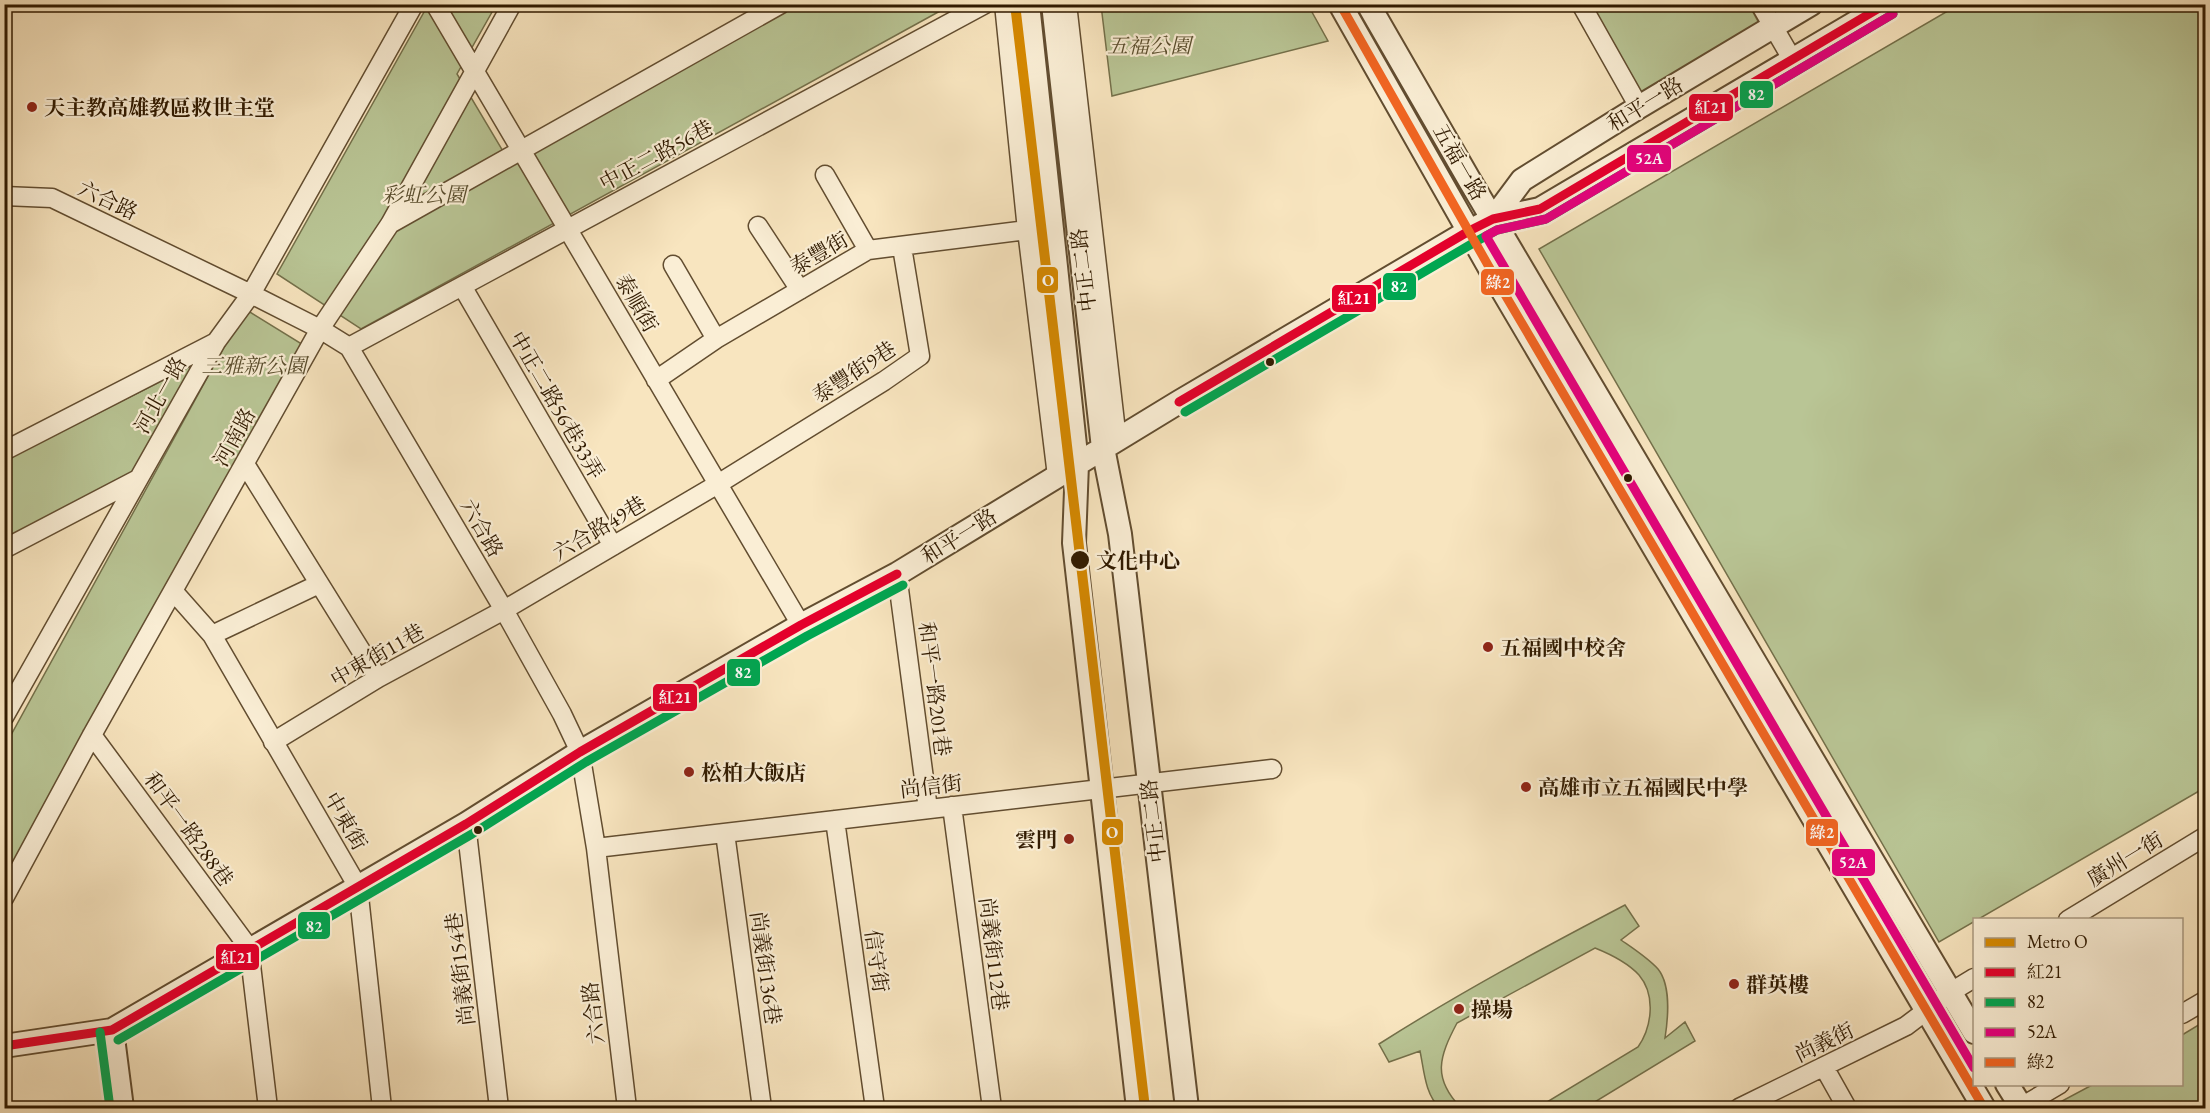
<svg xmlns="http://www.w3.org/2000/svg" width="2210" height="1113" font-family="'EB Garamond','Noto Serif TC',serif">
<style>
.green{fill:#b9c595;stroke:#74704a;stroke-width:1.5}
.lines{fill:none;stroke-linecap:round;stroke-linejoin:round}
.minor-casing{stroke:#624d30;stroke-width:21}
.tertiary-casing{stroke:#624d30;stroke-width:26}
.minor{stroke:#faeed5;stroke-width:18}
.tertiary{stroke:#faeed5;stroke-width:22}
.bus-1-casing{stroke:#faeed5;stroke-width:14}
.bus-2-casing{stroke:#faeed5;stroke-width:14}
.bus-3-casing{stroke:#faeed5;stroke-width:14}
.bus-4-casing{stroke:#faeed5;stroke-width:14}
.bus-1{stroke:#e4002b;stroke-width:9}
.bus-2{stroke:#00a651;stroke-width:9}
.bus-3{stroke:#e5007d;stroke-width:9}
.bus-4{stroke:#f26522;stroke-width:9}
.metro-1-casing{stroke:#faeed5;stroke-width:15}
.metro-1{stroke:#d68900;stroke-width:10}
.poi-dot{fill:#8f2418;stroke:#faeed5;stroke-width:2}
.bus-dot{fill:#301a00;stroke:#faeed5;stroke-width:2}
.labels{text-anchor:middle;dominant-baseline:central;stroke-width:4.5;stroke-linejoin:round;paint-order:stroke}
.park-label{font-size:21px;font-style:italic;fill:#594d2d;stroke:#faeed5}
.street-label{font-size:21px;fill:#301a00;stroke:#faeed5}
.poi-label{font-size:21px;font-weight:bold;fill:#301a00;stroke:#faeed5;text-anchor:start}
.stop-label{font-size:21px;font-weight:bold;fill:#301a00;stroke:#faeed5;text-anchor:start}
.line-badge{stroke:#faeed5;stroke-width:2}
.badge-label{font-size:16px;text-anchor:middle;font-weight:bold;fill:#fff}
</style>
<rect width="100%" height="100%" fill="#f8e5bf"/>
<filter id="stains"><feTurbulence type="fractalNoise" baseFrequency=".00333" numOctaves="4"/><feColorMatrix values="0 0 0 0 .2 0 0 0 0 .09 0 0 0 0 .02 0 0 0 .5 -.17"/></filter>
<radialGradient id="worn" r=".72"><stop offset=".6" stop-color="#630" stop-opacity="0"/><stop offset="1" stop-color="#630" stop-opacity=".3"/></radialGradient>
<path class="green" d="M428,5H496L457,74L510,163L795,5H951L361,329L277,274Z
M1101,5H1308L1328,41L1112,96Z
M1588,5H1749L1760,25L1638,95Z
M1958,5H2205L2206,787L1939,942L1539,249Z
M245,309L305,346L5,878V746Z
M193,365L134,473L5,541V460Z
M1625,905L1639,926L1621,940C1634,949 1648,958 1658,969C1671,985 1668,1019 1665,1038L1685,1022L1695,1041L1585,1108H1537L1638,1047C1652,1027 1656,995 1639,975C1628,963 1610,954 1595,948L1457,1023C1439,1057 1432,1078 1461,1108H1440C1425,1095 1424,1070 1420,1051L1389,1062L1379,1044C1459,993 1541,949 1625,905Z
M2205,1021V1108H2060L2062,1101L2092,1085L2182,1084V1035Z"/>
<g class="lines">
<defs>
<path id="minor" d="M435,4L801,625
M1004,4L1027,230L1057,476
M1067,4L1117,440
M1581,4L1639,107
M1760,4L1792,59
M825,175L868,250
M4,196L52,198L251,294L320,329L349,347L504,610L562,714L580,752L596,848L627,1108
M390,224L781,4
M758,226L800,290
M673,265L716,339
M462,286L613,546
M349,347L985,4
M656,380L716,339L868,250L1027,230
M4,451L216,342
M245,464L378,678
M4,549L138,479
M897,574L928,809
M174,592L212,635L358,887L382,1108
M212,635L319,584
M4,717L216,342L251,294L414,4
M92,735L249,948L268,1108
M273,742L378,678L504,610L718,484L884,381L920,356L902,247
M952,806L992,1108
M835,820L875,1108
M466,824L499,1108
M725,833L762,1108
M596,848L1272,769
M4,898L92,735L320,329L390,224L512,4
M2068,920L2206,836
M2182,1014L2206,1000
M1824,1067L1847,1108
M2021,1107L2060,1084
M1739,1108L1906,1026L1951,992L1974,978"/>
<path id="tertiary" d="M1028,4L1077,464L1074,543L1138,1108
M1053,4L1103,448L1120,534L1187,1108
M1340,4L1497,281L1984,1108
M1368,4L1470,181L1974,1032
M1493,219L1522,180L1639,107L1811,4
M112,1030L122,1108
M4,1046L112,1030L466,824L580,752L801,625L897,574L1179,402L1469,231L1493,219L1540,209L1887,4
M2007,1084L2022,1108"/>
</defs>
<use href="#minor" class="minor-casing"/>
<use href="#tertiary" class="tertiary-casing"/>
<use href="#minor" class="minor"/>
<use href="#tertiary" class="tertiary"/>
<defs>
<path id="bus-1" d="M1179,402L1469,231L1493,219L1540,209L1886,4
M4,1046L112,1030L466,824L580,752L801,625L897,574"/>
<path id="bus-2" d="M1185,412L1475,242L1497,230L1546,219L1893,14
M100,1032L110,1108
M118,1040L472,834L586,762L807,636L903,585"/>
<path id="bus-3" d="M1893,14L1546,219L1497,230L1486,236L1974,1068"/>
<path id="bus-4" d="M1340,4L1497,281L1984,1108"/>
</defs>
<use href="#bus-1" class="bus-1-casing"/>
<use href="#bus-2" class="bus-2-casing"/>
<use href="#bus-3" class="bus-3-casing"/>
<use href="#bus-4" class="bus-4-casing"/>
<use href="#bus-1" class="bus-1"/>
<use href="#bus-2" class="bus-2"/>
<use href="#bus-3" class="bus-3"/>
<use href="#bus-4" class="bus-4"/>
<defs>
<path id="metro-1" d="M1015,4L1145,1108"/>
</defs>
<use href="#metro-1" class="metro-1-casing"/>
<use href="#metro-1" class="metro-1"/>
</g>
<g class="poi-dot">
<circle cx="32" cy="107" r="6"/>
<circle cx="1488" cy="647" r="6"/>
<circle cx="689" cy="772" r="6"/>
<circle cx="1526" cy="787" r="6"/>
<circle cx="1069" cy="839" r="6"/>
<circle cx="1734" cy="984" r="6"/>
<circle cx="1459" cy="1009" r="6"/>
</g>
<g class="bus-dot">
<circle cx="1270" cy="362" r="5"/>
<circle cx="1628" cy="478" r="5"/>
<circle cx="1080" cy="560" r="10"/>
<circle cx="478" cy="830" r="5"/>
</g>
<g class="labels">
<g class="park-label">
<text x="1149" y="45">五福公園</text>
<text x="424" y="194">彩虹公園</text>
<text x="254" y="365">三雅新公園</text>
</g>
<g class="street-label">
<text transform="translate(1645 104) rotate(-31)">和平一路</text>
<text transform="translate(656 155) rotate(-28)">中正二路56巷</text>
<text transform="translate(1460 162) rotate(60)">五福一路</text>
<text transform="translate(108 200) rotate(25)">六合路</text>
<text transform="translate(819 253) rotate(-30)">泰豐街</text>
<text transform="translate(1083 270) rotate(-97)">中正二路</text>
<text transform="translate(637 303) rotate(60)">泰順街</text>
<text transform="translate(854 372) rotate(-33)">泰豐街9巷</text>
<text transform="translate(160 395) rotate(-61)">河北一路</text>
<text transform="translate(557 405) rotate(60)">中正二路56巷33弄</text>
<text transform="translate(234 437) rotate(-61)">河南路</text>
<text transform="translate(482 528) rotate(60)">六合路</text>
<text transform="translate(599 528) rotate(-31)">六合路49巷</text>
<text transform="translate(959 536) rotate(-32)">和平一路</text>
<text transform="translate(377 655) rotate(-30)">中東街11巷</text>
<text transform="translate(935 689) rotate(83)">和平一路201巷</text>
<text transform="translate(931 786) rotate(-7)">尚信街</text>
<text transform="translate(346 821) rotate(60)">中東街</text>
<text transform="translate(1153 821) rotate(-97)">中正二路</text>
<text transform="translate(189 829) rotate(54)">和平一路288巷</text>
<text transform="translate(2125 859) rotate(-31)">廣州一街</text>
<text transform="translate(994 954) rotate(83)">尚義街112巷</text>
<text transform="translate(877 961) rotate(82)">信守街</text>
<text transform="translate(766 968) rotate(82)">尚義街136巷</text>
<text transform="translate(460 969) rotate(-97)">尚義街154巷</text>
<text transform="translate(593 1013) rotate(-97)">六合路</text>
<text transform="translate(1824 1042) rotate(-26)">尚義街</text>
</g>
<g class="poi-label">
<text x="44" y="107">天主教高雄教區救世主堂</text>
<text x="1500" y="647">五福國中校舍</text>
<text x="701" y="772">松柏大飯店</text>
<text x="1538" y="787">高雄市立五福國民中學</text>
<text x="1057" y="839" text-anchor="end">雲門</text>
<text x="1746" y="984">群英樓</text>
<text x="1471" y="1009">操場</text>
</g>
<g class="stop-label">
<text x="1096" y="560">文化中心</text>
</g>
</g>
<g class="line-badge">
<rect x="1739" y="80" width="35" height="29" rx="6" fill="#00a651"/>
<rect x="1688" y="93" width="46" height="29" rx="6" fill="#e4002b"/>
<rect x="1626" y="144" width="46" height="29" rx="6" fill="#e5007d"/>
<rect x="1036" y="266" width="23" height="28" rx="6" fill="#d68900"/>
<rect x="1480" y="268" width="35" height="28" rx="6" fill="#f26522"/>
<rect x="1382" y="272" width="35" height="29" rx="6" fill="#00a651"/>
<rect x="1331" y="284" width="46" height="29" rx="6" fill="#e4002b"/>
<rect x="726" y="658" width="35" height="29" rx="6" fill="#00a651"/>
<rect x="652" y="683" width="46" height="29" rx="6" fill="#e4002b"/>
<rect x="1101" y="818" width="23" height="28" rx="6" fill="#d68900"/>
<rect x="1805" y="818" width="34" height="29" rx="6" fill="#f26522"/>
<rect x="1831" y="848" width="45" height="29" rx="6" fill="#e5007d"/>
<rect x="297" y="911" width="34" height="29" rx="6" fill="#00a651"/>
<rect x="215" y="943" width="45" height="28" rx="6" fill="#e4002b"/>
</g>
<g class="badge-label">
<text x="1756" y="100">82</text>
<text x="1711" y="113">紅21</text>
<text x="1649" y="164">52A</text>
<text x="1048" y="286">O</text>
<text x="1498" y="288">綠2</text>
<text x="1399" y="292">82</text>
<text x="1354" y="304">紅21</text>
<text x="743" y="678">82</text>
<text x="675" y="703">紅21</text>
<text x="1112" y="838">O</text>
<text x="1822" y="838">綠2</text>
<text x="1853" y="868">52A</text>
<text x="314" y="932">82</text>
<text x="237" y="963">紅21</text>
</g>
<rect width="2210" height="1113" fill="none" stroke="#f8e5bf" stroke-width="24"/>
<rect x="6" y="6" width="2198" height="1101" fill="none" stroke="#301a00" stroke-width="3"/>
<rect x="12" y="12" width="2186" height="1089" fill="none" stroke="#301a00" stroke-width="1.5"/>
<rect x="1973" y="918" width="210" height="168" fill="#faeed5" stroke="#a99980" stroke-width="1.5"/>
<rect x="1985" y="938" width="30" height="9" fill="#d68900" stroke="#a99980" stroke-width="1.5"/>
<text x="2027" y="948" font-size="18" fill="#301a00">Metro O</text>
<rect x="1985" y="968" width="30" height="9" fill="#e4002b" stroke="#a99980" stroke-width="1.5"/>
<text x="2027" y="978" font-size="18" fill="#301a00">紅21</text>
<rect x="1985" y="998" width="30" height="9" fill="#00a651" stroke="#a99980" stroke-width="1.5"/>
<text x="2027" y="1008" font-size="18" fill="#301a00">82</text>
<rect x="1985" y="1028" width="30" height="9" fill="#e5007d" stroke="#a99980" stroke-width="1.5"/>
<text x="2027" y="1038" font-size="18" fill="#301a00">52A</text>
<rect x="1985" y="1058" width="30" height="9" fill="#f26522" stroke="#a99980" stroke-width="1.5"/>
<text x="2027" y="1068" font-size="18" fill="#301a00">綠2</text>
<rect width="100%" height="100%" filter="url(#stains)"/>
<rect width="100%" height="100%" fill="url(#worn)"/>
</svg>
